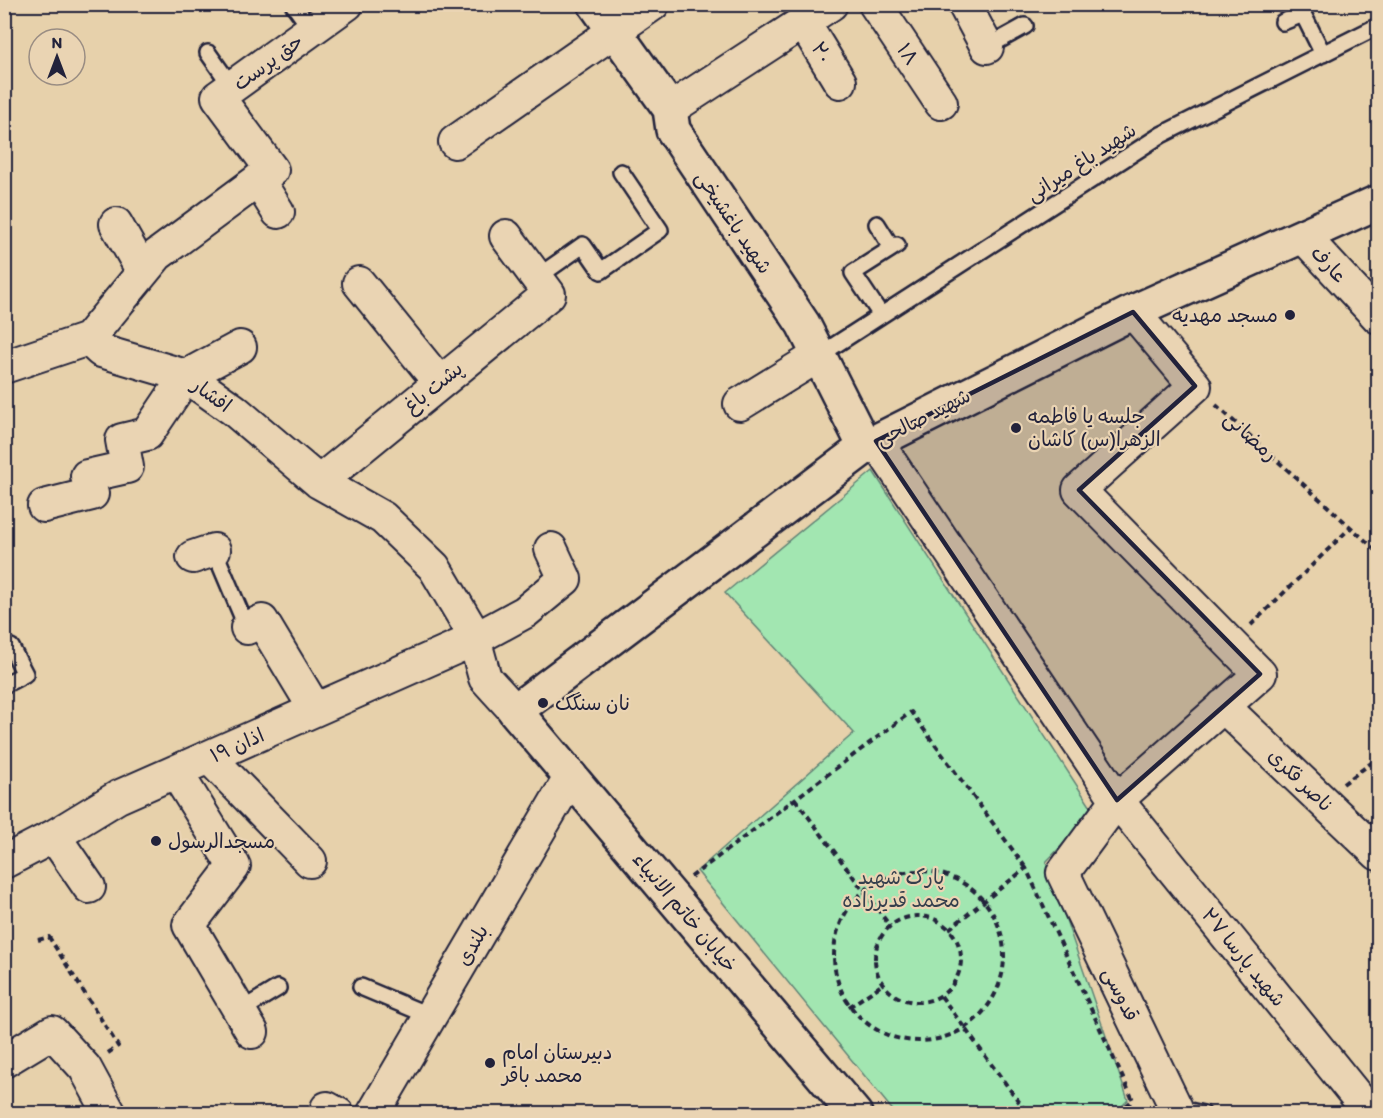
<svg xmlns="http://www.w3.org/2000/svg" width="1383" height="1118" font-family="Itim,'Playpen Sans Arabic',sans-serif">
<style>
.green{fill:#a2e6b1;stroke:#628476;stroke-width:1.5}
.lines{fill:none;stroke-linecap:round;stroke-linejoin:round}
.lane-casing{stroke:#22223b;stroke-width:20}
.street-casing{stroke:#22223b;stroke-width:36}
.secondary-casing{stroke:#22223b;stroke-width:38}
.path{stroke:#22223b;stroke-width:4;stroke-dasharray:6 4.5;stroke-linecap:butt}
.lane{stroke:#ead4b3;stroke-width:15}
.street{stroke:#ead4b3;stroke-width:32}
.secondary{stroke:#ead4b3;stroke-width:33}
.marked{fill:#22223b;fill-opacity:0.2;stroke:#22223b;stroke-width:4.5;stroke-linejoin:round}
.poi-dot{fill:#22223b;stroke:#ead4b3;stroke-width:2}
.labels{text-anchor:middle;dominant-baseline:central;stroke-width:4.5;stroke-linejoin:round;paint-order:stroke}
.street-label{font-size:20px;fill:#22223b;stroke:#ead4b3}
.poi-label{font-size:20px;fill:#22223b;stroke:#ead4b3;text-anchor:start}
.park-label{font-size:20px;fill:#353f4d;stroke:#ead4b3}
</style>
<rect width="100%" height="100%" fill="#e7d1ab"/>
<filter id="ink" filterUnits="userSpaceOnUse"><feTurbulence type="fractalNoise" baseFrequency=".0167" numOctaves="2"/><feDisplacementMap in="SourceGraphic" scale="12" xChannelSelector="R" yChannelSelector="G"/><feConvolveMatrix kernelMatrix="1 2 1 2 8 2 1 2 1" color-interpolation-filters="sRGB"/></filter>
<g filter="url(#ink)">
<path class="green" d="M873,471L1094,812L1046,862L1128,1100L1115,1113H895L697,871L854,733L725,593Z"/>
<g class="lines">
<defs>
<path id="lane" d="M293,4L312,30
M1283,22L1303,14L1323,54
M987,47L1025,26
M208,53L232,87
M877,224L892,248
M536,278L583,245L601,271L660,230L621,172
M881,315L853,273L897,245
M818,356L1161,135L1378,26
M214,550L247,628
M4,685L25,674L11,647
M361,987L430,1016
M240,1011L278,988
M1176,1108L1203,1114"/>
<path id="street" d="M875,4L941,103
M964,4L987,47
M804,23L840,82
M670,109L831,4
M455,142L653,4
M258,180L278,212
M116,224L143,272
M1303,236L1378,317
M359,283L439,382
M1133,312L1195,386L1079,490L1260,674L1117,800L1371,1114
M88,339L101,351L186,376L234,410L319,482L383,518L434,567L472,631L485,678L515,711
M88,339L157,255L272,170L218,97L347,4
M4,367L88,339
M740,404L818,356
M876,441L1117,800L1063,873L1176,1108L1170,1114
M319,482L549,294L506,236
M44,506L92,494L87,476L127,467L122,440L147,434L186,376L240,347
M193,557L214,550
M247,628L262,621L315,709
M1223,706L1378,854
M209,757L310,861
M176,772L234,866L189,925L252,1032
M54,836L89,887
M4,862L54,836L118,797L475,639L525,612L565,579L551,549
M4,1061L52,1032L85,1068L110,1114
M327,1108L338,1114
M373,1114L571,776"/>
<path id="secondary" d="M595,4L670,109L673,130L803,324L865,447
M855,1114L515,711L865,447L1133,312L1378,202"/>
</defs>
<use href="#lane" class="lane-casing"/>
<use href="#street" class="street-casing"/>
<use href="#secondary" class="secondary-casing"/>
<path class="path" d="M1216,405L1378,552
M1251,625L1351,527
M1343,784L1378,758
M795,799L890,926
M834 956a85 85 0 1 1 170 0a85 85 0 1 1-170 0Z
M691,877L911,712L1026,868
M875 959a43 43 0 1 1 86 0a43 43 0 1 1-86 0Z
M949,929L1026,868L1133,1100L1117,1114
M38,940L49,937L118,1046L108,1053
M941,996L1028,1114
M849,1007L883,984"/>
<use href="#lane" class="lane"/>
<use href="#street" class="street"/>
<use href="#secondary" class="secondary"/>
</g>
</g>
<path class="marked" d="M1133,312L1195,386L1079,490L1260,674L1117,800L876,441Z"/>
<g class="poi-dot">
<circle cx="1290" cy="315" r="6"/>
<circle cx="1016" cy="428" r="6"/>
<circle cx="543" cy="703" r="6"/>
<circle cx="156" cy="841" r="6"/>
<circle cx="490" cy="1063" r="6"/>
</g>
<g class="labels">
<g class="street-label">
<text transform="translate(822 52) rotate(58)">۲۰</text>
<text transform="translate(908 54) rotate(56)">۱۸</text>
<text transform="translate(268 62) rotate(-36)">حق پرست</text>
<text transform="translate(1081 162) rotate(-33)">شهید باغ میرانی</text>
<text transform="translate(734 222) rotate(56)">شهید باغشیخی</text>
<text transform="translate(1329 264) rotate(47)">عارف</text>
<text transform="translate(433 387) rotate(-39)">پشت باغ</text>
<text transform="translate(212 395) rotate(36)">افشار</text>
<text transform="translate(923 417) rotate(-27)">شهید صالحی</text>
<text transform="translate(1251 436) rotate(42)">رمضانی</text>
<text transform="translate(237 745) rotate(-24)">اذان ۱۹</text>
<text transform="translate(1301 780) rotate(44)">ناصر فکری</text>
<text transform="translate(685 912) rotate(50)">خیابان خاتم الانبیاء</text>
<text transform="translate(472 945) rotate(-60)">بلندی</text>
<text transform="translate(1244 957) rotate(51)">شهید پارسا ۲۷</text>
<text transform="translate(1121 994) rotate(64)">قدوسی</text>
</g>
<g class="poi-label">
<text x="1278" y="315" text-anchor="end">مسجد مهدیه</text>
<text x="1028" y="416">جلسه یا فاطمه<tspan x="1028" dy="23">الزهرا(س) کاشان</tspan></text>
<text x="555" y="703">نان سنگک</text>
<text x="168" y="841">مسجدالرسول</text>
<text x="502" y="1052">دبیرستان امام<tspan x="502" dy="23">محمد باقر</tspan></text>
</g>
<g class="park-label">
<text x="901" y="877">پارک شهید<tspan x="901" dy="23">محمد قدیرزاده</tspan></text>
</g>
</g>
<rect width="1383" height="1118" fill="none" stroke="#ead4b3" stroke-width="24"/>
<rect x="12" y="12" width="1359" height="1094" fill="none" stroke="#22223b" stroke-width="2" filter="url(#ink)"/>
<g transform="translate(57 57)"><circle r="28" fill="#ead4b3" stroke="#9a8d83" stroke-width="1.5"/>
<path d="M0-4.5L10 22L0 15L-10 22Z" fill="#22223b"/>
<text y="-9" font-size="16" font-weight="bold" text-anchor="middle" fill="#22223b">N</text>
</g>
</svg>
